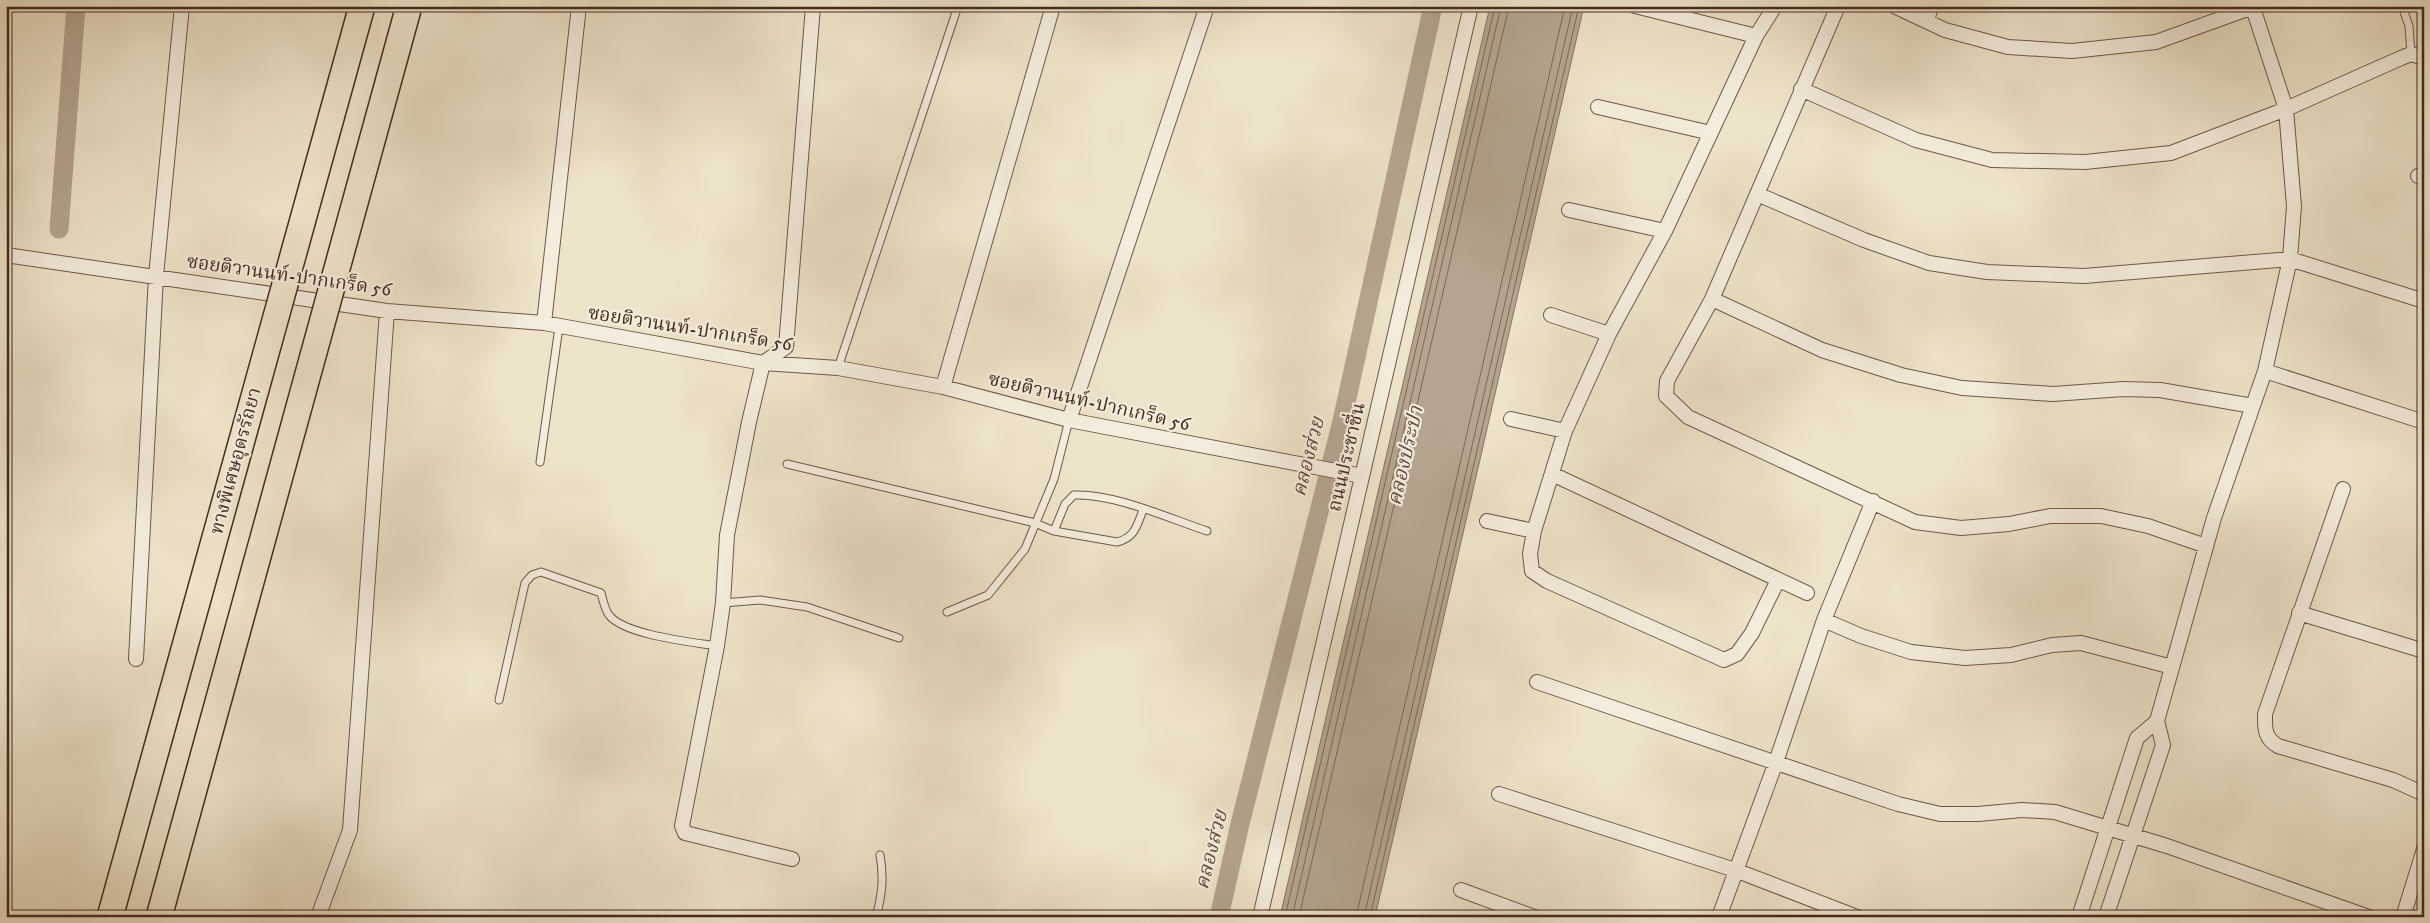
<svg xmlns="http://www.w3.org/2000/svg" width="2430" height="923" font-family="'IM FELL DW Pica','Noto Serif Thai',serif">
<style>
.water{fill:#b5a590;stroke:#887463}
.lines{fill:none;stroke-linecap:round;stroke-linejoin:round}
.shore{stroke:#7d6858;stroke-width:1}
.canal{stroke:#b5a590;stroke-width:19}
.lane-casing{stroke:#6f584a;stroke-width:9}
.street-casing{stroke:#6f584a;stroke-width:16}
.lane{stroke:#f4eddd;stroke-width:7}
.street{stroke:#f4eddd;stroke-width:14}
.highway-bridge-casing{stroke:#452a1f;stroke-width:28;stroke-linecap:butt}
.highway-bridge{stroke:#eee4ca;stroke-width:25}
.labels{text-anchor:middle;dominant-baseline:central;stroke-width:4.5;stroke-linejoin:round;paint-order:stroke}
.street-label{font-size:19px;fill:#452a1f;stroke:#f4eddd}
.water-label{font-size:20px;font-style:italic;fill:#61493b;stroke:#f4eddd}
</style>
<rect width="100%" height="100%" fill="#eee4ca"/>
<filter id="stains"><feTurbulence type="fractalNoise" baseFrequency=".004" numOctaves="4"/><feColorMatrix values="0 0 0 0 .2 0 0 0 0 .09 0 0 0 0 .02 0 0 0 .5 -.17"/></filter>
<radialGradient id="worn" r=".72"><stop offset=".6" stop-color="#630" stop-opacity="0"/><stop offset="1" stop-color="#630" stop-opacity=".3"/></radialGradient>
<path class="water" d="M1490,6H1584L1375,917H1280Z"/>
<g class="lines">
<path class="shore" d="M1285,917L1495,6
M1292,917L1501,6
M1299,917L1509,6
M1356,917L1565,6
M1364,917L1573,6
M1370,917L1579,6"/>
<path class="canal" d="M59,229L76,6
M1219,917L1240,824L1342,421L1433,6"/>
<defs>
<path id="lane" d="M2402,6L2409,26L2411,54
M838,368L958,6
M540,462L559,327
M787,464L1035,523L1054,531L1117,542C1135,538 1137,525 1143,510
M1054,531L1065,504L1074,495C1113,493 1168,518 1207,531
M723,603L760,600L807,607L899,638
M947,612L988,595L1025,549L1054,479L1069,420
M499,700L525,583L532,575L541,572L601,593C603,600 605,610 609,615C624,635 692,642 717,646
M876,917C882,895 884,878 880,855"/>
<path id="street" d="M1635,6L1756,36
M1775,6L1756,36L1665,231L1609,334L1565,431L1534,531L1530,554L1532,571L1547,581L1724,660L1737,654L1752,633L1778,580
M1838,6L1712,299L1667,381L1666,396L1688,417L1915,522L1961,528L2009,524L2050,516H2101L2148,526L2206,546
M1894,6L1945,30L2008,47L2072,51L2156,42L2256,6
M1927,21L1931,6
M1801,89L1916,140L1992,160L2085,162L2171,153L2286,109L2401,58L2411,54L2424,58
M1598,107L1711,133
M2418,176L2424,178
M1757,194L1864,240L1929,263L1987,272L2084,276L2290,259L2424,301
M1569,210L1665,231
M6,255L387,311L544,323L763,363L838,368L943,387L1069,420L1362,476
M1712,299L1822,350L1901,375L1962,388L2053,394L2123,389L2160,390L2253,406
M1551,315L1609,334
M544,323L579,6
M2265,371L2424,422
M943,387L1053,6
M1511,419L1565,431
M1069,420L1207,6
M1552,474L1807,593
M2343,489L2265,714C2265,728 2264,738 2278,746L2393,780L2424,794
M1487,521L1534,531
M2299,613L2424,651
M1824,620L1861,636L1911,652L1965,658L2011,655L2052,645L2081,643L2172,667
M136,659L156,276L182,6
M1537,682L1898,804L1940,814H1978L2022,810L2055,812L2167,846L2369,917
M1499,794L1735,870L1857,917
M792,859L685,833L682,826L717,646L723,603L727,535L749,422L763,363L786,347L813,6
M1461,890L1534,917
M318,917L350,830L387,311
M1260,917L1471,6
M1719,917L1776,762L1824,620L1873,501
M2079,917L2137,738L2157,721
M2106,917L2163,745L2157,721L2214,518L2265,371L2290,259L2294,206L2286,109L2253,8
M2403,917L2424,849"/>
</defs>
<use href="#lane" class="lane-casing"/>
<use href="#street" class="street-casing"/>
<use href="#lane" class="lane"/>
<use href="#street" class="street"/>
<defs>
<path id="highway-bridge" d="M110,917L362,6
M159,917L409,6"/>
</defs>
<use href="#highway-bridge" class="highway-bridge-casing"/>
<use href="#highway-bridge" class="highway-bridge"/>
</g>
<g class="labels">
<g class="street-label">
<text transform="translate(289 276) rotate(8)">ซอยติวานนท์-ปากเกร็ด 56</text>
<text transform="translate(690 329) rotate(9)">ซอยติวานนท์-ปากเกร็ด 56</text>
<text transform="translate(1089 402) rotate(13)">ซอยติวานนท์-ปากเกร็ด 56</text>
<text transform="translate(1347 457) rotate(-77)">ถนนประชาชื่น</text>
<text transform="translate(236 461) rotate(-75)">ทางพิเศษอุดรรัถยา</text>
</g>
<g class="water-label">
<text transform="translate(1406 456) rotate(-77)">คลองประปา</text>
<text transform="translate(1309 457) rotate(-76)">คลองส่วย</text>
<text transform="translate(1212 850) rotate(-76)">คลองส่วย</text>
</g>
</g>
<rect width="2430" height="923" fill="none" stroke="#eee4ca" stroke-width="25"/>
<rect x="8" y="8" width="2415" height="908" fill="none" stroke="#452a1f" stroke-width="2.5"/>
<rect x="12" y="12" width="2405" height="898" fill="none" stroke="#452a1f"/>
<rect width="100%" height="100%" filter="url(#stains)"/>
<rect width="100%" height="100%" fill="url(#worn)"/>
</svg>
